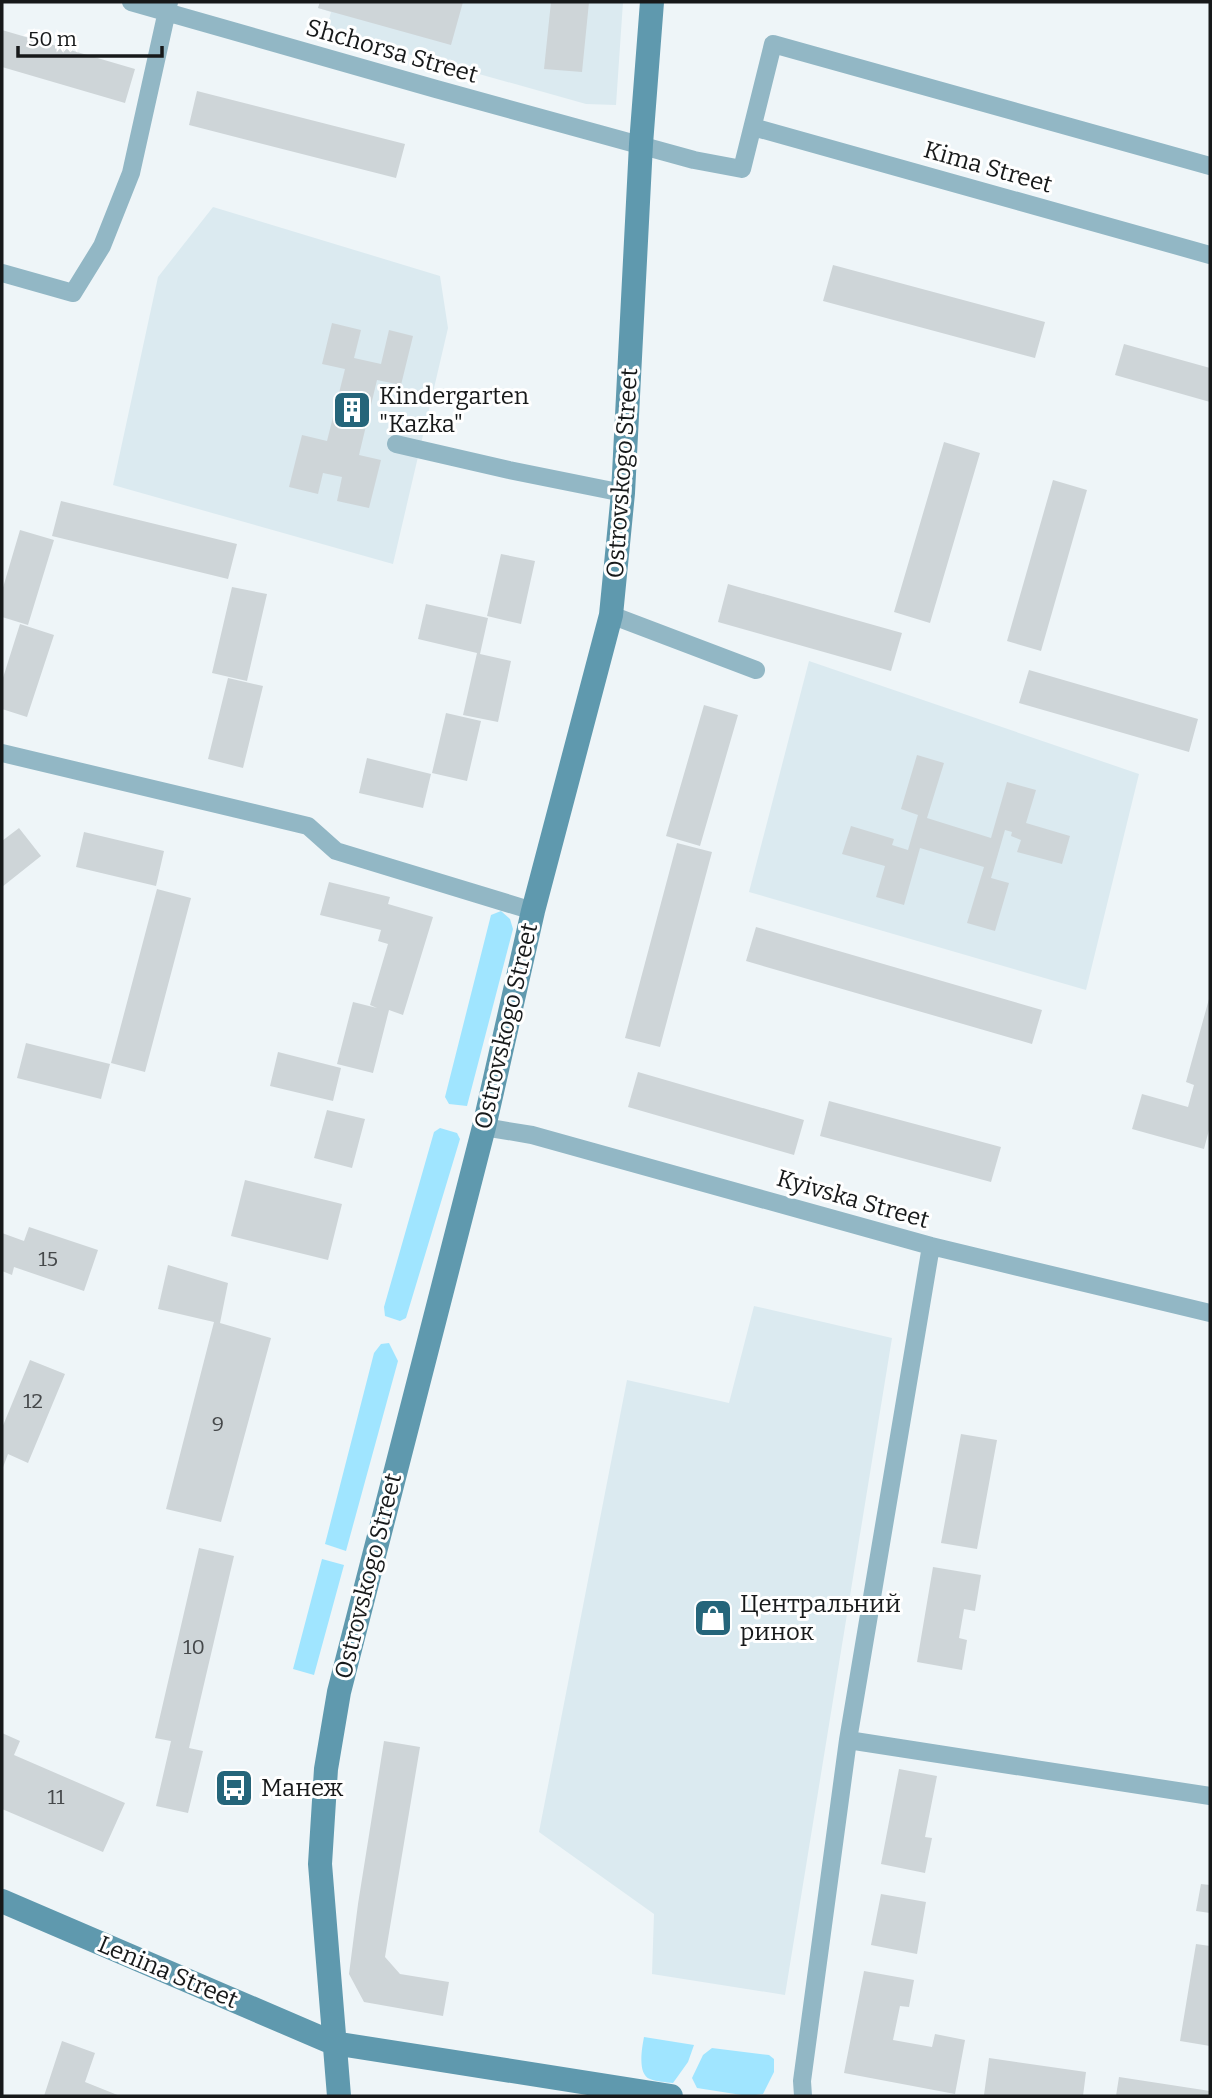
<svg xmlns="http://www.w3.org/2000/svg" width="1212" height="2098" font-family="Bitter,serif">
<style>
.built{fill:#dbeaf0}
.green{fill:#a0e5ff}
.building{fill:#ced5d8}
.lines{fill:none;stroke-linecap:round;stroke-linejoin:round}
.street{stroke:#92b7c5;stroke-width:18}
.secondary{stroke:#5f99ae;stroke-width:24}
.labels{text-anchor:middle;dominant-baseline:central;stroke-width:6;stroke-linejoin:round;paint-order:stroke}
.number-label{font-size:21px;fill:#45484a}
.street-label{font-size:24px;fill:#17191a;stroke:#fff}
.poi-label{font-size:24px;fill:#17191a;stroke:#fff;text-anchor:start}
</style>
<rect width="100%" height="100%" fill="#eef5f8"/>
<path class="built" d="M320,2H623L616,105L586,104L326,31L331,12L318,8Z
M213,207L440,276L448,328L393,564L113,485L158,277Z
M809,661L1139,774L1086,990L749,892Z
M754,1306L892,1338L785,1995L652,1974L654,1914L539,1832L627,1380L729,1403Z"/>
<path class="green" d="M501,911L510,919L513,929L467,1106L449,1104L445,1097L491,915Z
M440,1128L457,1133L460,1139L406,1318L400,1321L385,1316L384,1307L434,1132Z
M389,1343L398,1361L346,1551L325,1544L374,1353L381,1344Z
M322,1559L344,1565L314,1675L293,1669Z
M644,2037L694,2045L688,2062L673,2083C666,2082 657,2082 650,2079C637,2074 642,2048 644,2037Z
M712,2048L769,2055L774,2059V2072L763,2094L748,2096L697,2088L692,2078L703,2055Z"/>
<path class="building" d="M320,2H463L451,45L318,8Z
M551,2H589L582,72L544,69Z
M2,30L135,69L125,103L2,67Z
M197,91L405,144L396,178L189,125Z
M833,265L1045,322L1035,358L823,301Z
M332,323L361,330L354,358L381,364L389,330L413,336L401,385L377,380L359,455L381,460L369,508L337,501L342,477L323,473L318,494L289,487L302,435L327,441L345,369L322,364Z
M1124,344L1210,368V402L1115,375Z
M944,442L980,453L930,623L894,612Z
M1053,480L1087,490L1041,651L1007,641Z
M61,501L237,544L228,579L52,536Z
M20,530L54,540L28,625L2,617V591Z
M501,554L535,561L521,624L487,616Z
M728,584L902,633L891,671L718,622Z
M232,587L267,594L247,681L212,673Z
M426,604L488,618L480,654L511,661L498,722L463,715L477,653L418,639Z
M20,624L54,635L27,717L2,709V681Z
M1029,670L1198,719L1189,752L1019,703Z
M228,678L263,686L243,768L208,759Z
M704,705L738,715L700,846L666,836Z
M446,713L481,721L467,781L432,773Z
M917,755L944,763L927,818L991,838L1007,782L1036,790L1026,823L1070,836L1062,864L1017,852L1021,840L1011,836L1012,832L1005,830L991,878L1009,883L995,931L967,923L984,867L920,848L904,905L876,897L885,866L842,854L851,826L894,839L892,845L908,850L918,815L901,809Z
M367,758L431,774L423,808L359,793Z
M19,828L41,856L2,887V841Z
M84,832L164,851L156,886L76,867Z
M677,843L712,852L660,1047L625,1038Z
M329,882L390,897L388,904L433,917L403,1015L389,1010L373,1073L337,1064L353,1002L377,1008L370,1005L388,944L378,941L381,930L320,915Z
M157,889L191,898L145,1072L111,1063Z
M756,927L1042,1010L1032,1044L746,961Z
M1209,999L1210,1126L1204,1149L1132,1129L1142,1094L1188,1107L1194,1085L1186,1082Z
M26,1043L110,1064L101,1099L17,1078Z
M278,1052L341,1068L333,1101L270,1086Z
M638,1072L804,1120L794,1155L628,1107Z
M829,1101L1001,1147L991,1182L820,1136Z
M327,1110L365,1119L352,1168L314,1158Z
M245,1180L342,1204L328,1260L231,1236Z
M29,1227L98,1250L84,1291L14,1267L12,1275L2,1271V1233L24,1241Z
M168,1265L228,1283L220,1323L271,1338L221,1522L166,1509L214,1322L158,1309Z
M30,1360L65,1374L28,1463L8,1454L2,1470V1428Z
M961,1434L997,1440L977,1549L941,1543Z
M199,1548L234,1556L189,1748L203,1751L188,1813L156,1806L171,1741L155,1738Z
M933,1567L981,1575L975,1611L964,1609L959,1638L967,1640L962,1670L917,1662Z
M2,1733L20,1741L14,1755L125,1803L103,1852L2,1809Z
M384,1741L420,1747L385,1957L400,1974L449,1982L443,2016L364,2002L349,1974L358,1904Z
M899,1769L937,1776L925,1837L932,1838L925,1873L881,1864Z
M1201,1884L1210,1885V1913L1196,1911Z
M881,1894L926,1902L917,1954L871,1945Z
M1196,1944L1210,1946V2046L1180,2041Z
M864,1971L914,1980L909,2007L900,2006L893,2040L932,2047L935,2034L965,2040L955,2094L844,2073Z
M62,2041L95,2053L85,2082L120,2096H44Z
M989,2058L1086,2072L1083,2096L984,2095Z
M1119,2077L1210,2091V2096H1116Z"/>
<g class="lines">
<path class="street" d="M131,2L436,89L694,160L742,169L773,44L1210,166
M753,127L1210,255
M2,273L73,293L102,246L131,173L169,2
M396,444L509,470L623,493
M611,615L756,670
M2,753L308,826L336,851L533,911
M484,1127L532,1135L931,1246L1210,1313
M848,1740L1210,1796
M803,2096L802,2081L848,1740L931,1246"/>
<path class="secondary" d="M2,1901L333,2043L671,2096
M339,2096L320,1864L326,1769L339,1692L484,1127L533,911L611,615L623,493L641,144L652,2"/>
</g>
<defs>
<symbol id="building-square" viewBox="-11 -11 22 22"><rect x="-9" y="-9" width="18" height="18" rx="4" fill="#25657a" stroke="#fff"/><path d="M-4-6H4V6H1V3H-1V6H-4ZM-2.5-4.3h1.7v1.8h-1.7ZM.8-4.3h1.7v1.8H.8ZM-2.5-1h1.7V.8h-1.7ZM.8-1h1.7V.8H.8Z" fill="#fff"/></symbol>
<symbol id="shop-square" viewBox="-11 -11 22 22"><rect x="-9" y="-9" width="18" height="18" rx="4" fill="#25657a" stroke="#fff"/><path d="M-5-2.5h2.3a2.7 3.5 0 0 1 5.4 0H5L5.5 6h-11ZM-1.5-2.5h3a1.5 2.3 0 0 0-3 0Z" fill="#fff"/></symbol>
<symbol id="bus-square" viewBox="-11 -11 22 22"><rect x="-9" y="-9" width="18" height="18" rx="4" fill="#25657a" stroke="#fff"/><path d="M-5-6H5V4H4V6H2V4H-2V6H-4V4H-5ZM-3.5-4V0h7V-4ZM-3.5 1.2v1.5H-2V1.2ZM2 1.2v1.5H3.5V1.2Z" fill="#fff"/></symbol>
</defs>
<g fill-rule="evenodd">
<use href="#building-square" x="330" y="388" width="44" height="44"/>
<use href="#shop-square" x="691" y="1596" width="44" height="44"/>
<use href="#bus-square" x="212" y="1766" width="44" height="44"/>
</g>
<g class="labels">
<g class="number-label">
<text x="48" y="1259">15</text>
<text x="33" y="1401">12</text>
<text x="218" y="1424">9</text>
<text x="194" y="1647">10</text>
<text x="56" y="1797">11</text>
</g>
<g class="street-label">
<text transform="translate(392 51) rotate(16)">Shchorsa Street</text>
<text transform="translate(988 167) rotate(16)">Kima Street</text>
<text transform="translate(622 473) rotate(-86)">Ostrovskogo Street</text>
<text transform="translate(506 1026) rotate(-77)">Ostrovskogo Street</text>
<text transform="translate(853 1199) rotate(16)">Kyivska Street</text>
<text transform="translate(368 1576) rotate(-76)">Ostrovskogo Street</text>
<text transform="translate(168 1972) rotate(23)">Lenina Street</text>
</g>
<g class="poi-label">
<text x="379" y="396">Kindergarten<tspan x="379" dy="28">"Kazka"</tspan></text>
<text x="740" y="1604">Центральний<tspan x="740" dy="28">ринок</tspan></text>
<text x="261" y="1788">Манеж</text>
</g>
</g>
<rect width="1212" height="2098" fill="none" stroke="#17191a" stroke-width="7"/>
<path d="M18 46v10h144v-10" fill="none" stroke="#17191a" stroke-width="3.5"/>
<text x="28" y="46" font-size="21" fill="#17191a" stroke="#ffffff" stroke-width="5" paint-order="stroke">50 m</text>
</svg>
